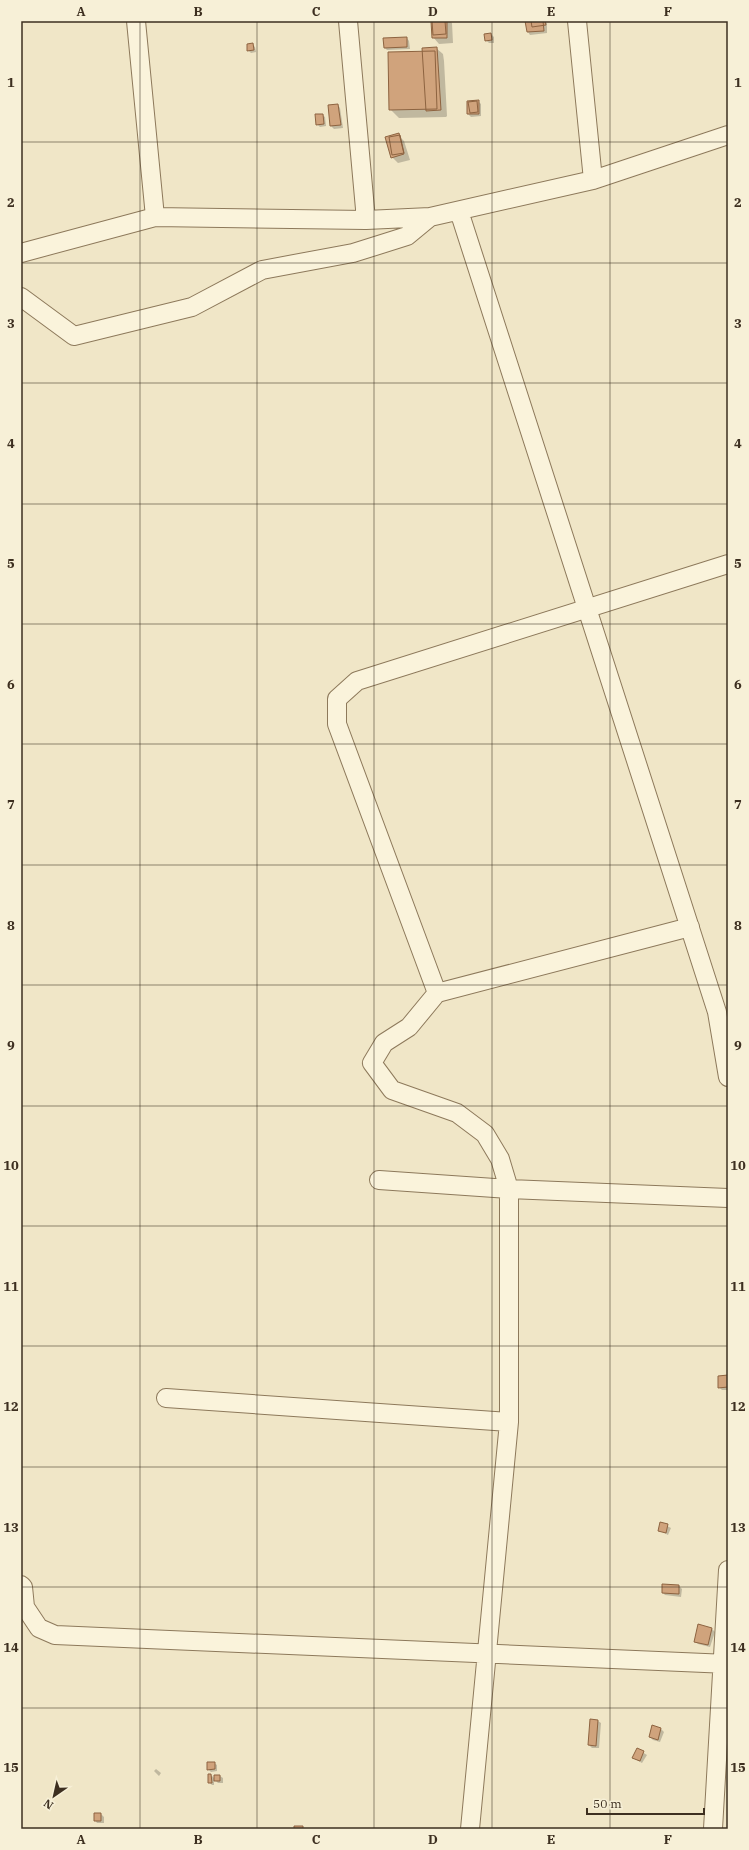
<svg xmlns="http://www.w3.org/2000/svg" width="749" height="1850" font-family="'IBM Plex Serif',serif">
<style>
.shadow{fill:#0003}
.building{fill:#d0a37c;stroke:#8d6340}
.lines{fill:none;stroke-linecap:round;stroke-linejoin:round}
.minor-casing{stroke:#8d795b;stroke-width:20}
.minor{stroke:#faf3db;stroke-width:18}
.grid{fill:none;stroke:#3d2f20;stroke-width:1;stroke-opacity:0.55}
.neatline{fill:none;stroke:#3d2f20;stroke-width:1.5}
.grid-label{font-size:13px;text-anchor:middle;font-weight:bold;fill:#3d2f20}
</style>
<rect width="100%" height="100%" fill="#f0e6c7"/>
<path class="shadow" d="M432,21H450L452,23L453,43L439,44L433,37Z
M526,21H545L547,23V33L530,35L528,32Z
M491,34L494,37V43H489L486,40Z
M407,38L409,41L410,49L387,50L384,47Z
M252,44L255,47L256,52L251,53L248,50Z
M436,48L443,54L444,61L447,116L446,117L399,118L390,109L423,52Z
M478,101L481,104V116L471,117L468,114Z
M338,105L340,108L343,128L334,129L331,126Z
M322,115L325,117L326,126L320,127L317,124Z
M398,135L404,141L410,160L398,163L392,157Z
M728,1376V1390H722L719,1387Z
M661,1523L671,1528L668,1535L659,1530Z
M679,1586L682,1589L681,1597L665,1595L663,1593Z
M712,1629L715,1632L710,1647L698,1644L695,1641Z
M591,1720L598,1721L601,1723L599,1748H592L589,1745Z
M653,1727L661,1729L664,1732L660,1742L653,1740L650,1737Z
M637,1749L647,1755L642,1763L633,1758Z
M214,1763L217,1765V1771L211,1772L208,1769Z
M156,1769L161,1773L159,1776L154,1771Z
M211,1775L215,1779L220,1776L223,1778V1783H218L214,1779V1785H212L209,1782Z
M95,1814H101L104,1817V1823H97L95,1820Z"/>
<path class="building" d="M431,21H447V38H432Z
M432,21H445L446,34L433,35Z
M525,21H543L544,31L527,32Z
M531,21H545L546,25L532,27Z
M491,33L492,40L485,41L484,34Z
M407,37V47L384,48L383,38Z
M253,43L254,50L247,51V44Z
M437,47L441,110L426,111L422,48Z
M435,51L437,109L389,110L388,52Z
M479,100V114H467V101Z
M477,101L478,112L470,113L468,102Z
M338,104L341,125L330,126L328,105Z
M315,114H323L324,124L316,125Z
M399,133L404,154L391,158L385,137Z
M400,135L404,153L392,155L389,137Z
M728,1375V1387L718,1388V1376Z
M660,1522L668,1524L666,1533L658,1531Z
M662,1584L679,1585V1594L662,1593Z
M698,1624L712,1628L708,1645L694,1642Z
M590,1719L598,1720L596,1746L588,1745Z
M652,1725L661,1728L658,1740L649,1737Z
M637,1748L644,1751L640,1761L632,1758Z
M207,1762H215V1769L207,1770Z
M208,1774H211L212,1783H208Z
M214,1775H220V1781H214Z
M94,1813H101V1821H94Z
M294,1826H303V1829H294Z"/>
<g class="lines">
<defs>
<path id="minor" d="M136,21L155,217
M348,21L366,220
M577,21L593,180
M459,211L717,1012L728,1077
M21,253L155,217L366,220L430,217L593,180L728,135
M21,297L74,336L192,307L262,270L353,253L407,236L430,217
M437,993L690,927
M379,1180L509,1189L728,1198
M166,1398L509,1422
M21,1585L23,1587L25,1607L39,1628L55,1635L728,1664
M470,1829L509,1422V1189L500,1159L485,1134L457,1113L392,1090L372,1063L384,1043L409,1027L437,993L337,724V699L357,681L728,564
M713,1829L728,1570"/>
</defs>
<use href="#minor" class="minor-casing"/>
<use href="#minor" class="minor"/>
</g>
<path class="grid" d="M140,21V1829M257,21V1829M374,21V1829M492,21V1829M610,21V1829M21,142H728M21,263H728M21,383H728M21,504H728M21,624H728M21,744H728M21,865H728M21,985H728M21,1106H728M21,1226H728M21,1346H728M21,1467H728M21,1587H728M21,1708H728"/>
<rect width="749" height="1850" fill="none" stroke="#f7f0d7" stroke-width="44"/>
<g transform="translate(54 1796) rotate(214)" stroke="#f7f0d7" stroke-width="3" paint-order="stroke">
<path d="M0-3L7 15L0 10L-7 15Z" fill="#3d2f20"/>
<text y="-6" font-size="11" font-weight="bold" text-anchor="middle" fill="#3d2f20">N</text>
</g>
<path d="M587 1808v6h117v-6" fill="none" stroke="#3d2f20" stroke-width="2"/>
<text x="593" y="1808" font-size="12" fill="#3d2f20" stroke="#f7f0d7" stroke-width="3" paint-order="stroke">50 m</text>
<rect x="22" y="22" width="705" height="1806" class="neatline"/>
<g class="grid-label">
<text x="81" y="16">A</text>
<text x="198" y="16">B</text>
<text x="316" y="16">C</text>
<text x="433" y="16">D</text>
<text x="551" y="16">E</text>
<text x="668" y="16">F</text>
<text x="11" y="87">1</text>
<text x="738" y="87">1</text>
<text x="11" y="207">2</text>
<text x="738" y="207">2</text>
<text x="11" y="328">3</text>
<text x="738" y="328">3</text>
<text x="11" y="448">4</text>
<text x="738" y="448">4</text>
<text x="11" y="568">5</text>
<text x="738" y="568">5</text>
<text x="11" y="689">6</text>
<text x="738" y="689">6</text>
<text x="11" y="809">7</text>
<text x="738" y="809">7</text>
<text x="11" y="930">8</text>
<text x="738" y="930">8</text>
<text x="11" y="1050">9</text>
<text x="738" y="1050">9</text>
<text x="11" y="1170">10</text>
<text x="738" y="1170">10</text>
<text x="11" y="1291">11</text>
<text x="738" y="1291">11</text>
<text x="11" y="1411">12</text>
<text x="738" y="1411">12</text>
<text x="11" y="1532">13</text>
<text x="738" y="1532">13</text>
<text x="11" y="1652">14</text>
<text x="738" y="1652">14</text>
<text x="11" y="1772">15</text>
<text x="738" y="1772">15</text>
<text x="81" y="1844">A</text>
<text x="198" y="1844">B</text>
<text x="316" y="1844">C</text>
<text x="433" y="1844">D</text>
<text x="551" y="1844">E</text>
<text x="668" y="1844">F</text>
</g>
</svg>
